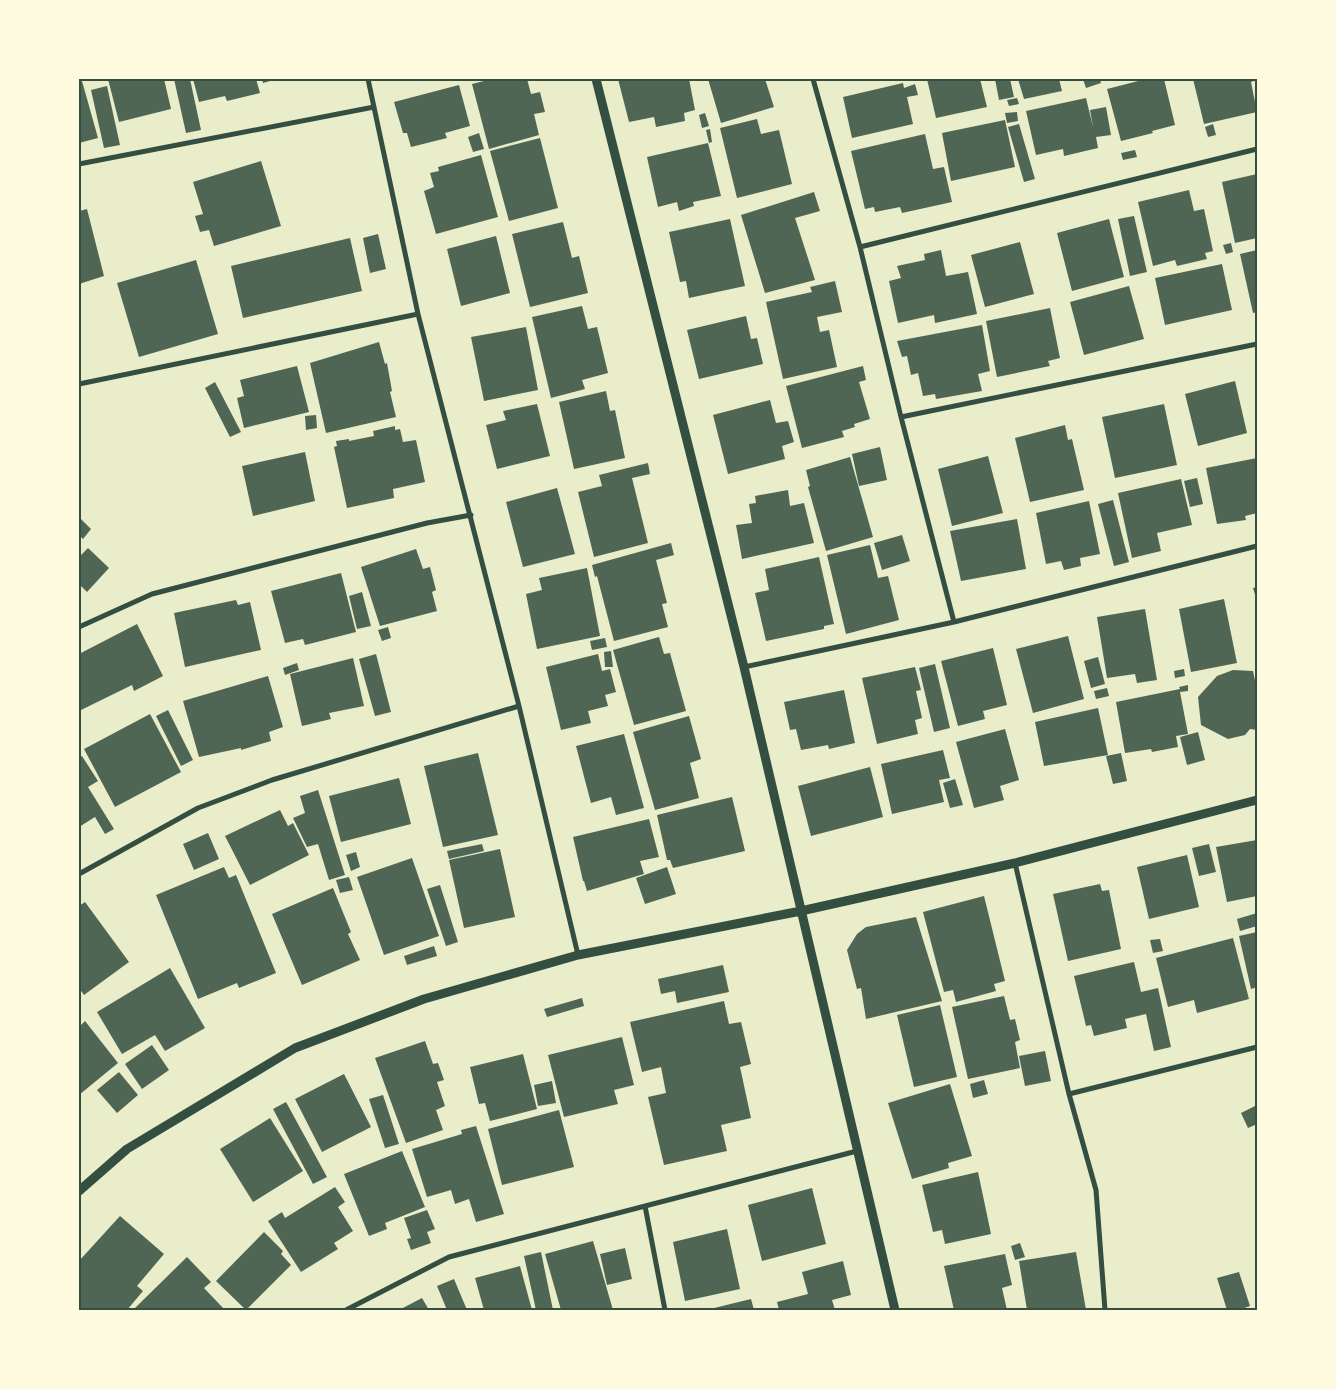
<svg xmlns="http://www.w3.org/2000/svg" width="1336" height="1389" font-family="'IBM Plex Sans',sans-serif">
<style>
.building{fill:#4f6655}
.lines{fill:none;stroke-linecap:round;stroke-linejoin:round}
.minor{stroke:#344e41;stroke-width:5}
.tertiary{stroke:#344e41;stroke-width:9}
.neatline{fill:none;stroke:#344e41;stroke-width:2}
</style>
<rect width="100%" height="100%" fill="#e9edc9"/>
<path class="building" d="M108,79H164L171,109L119,122Z
M174,79H190L201,130L186,133Z
M193,79H256L260,93L227,101L225,96L199,102Z
M262,79H277L263,83Z
M492,79H527L531,94L540,92L545,112L534,114L539,135L489,149L472,84Z
M618,79H689L695,110L684,113L685,121L656,127L654,117L629,122Z
M708,79H765L774,107L721,123Z
M927,79H980L987,107L936,118Z
M995,79H1010L1014,97L999,100Z
M1018,79H1059L1062,91L1024,99Z
M1083,79H1100L1101,83L1086,88Z
M1146,79H1164L1175,125L1152,131L1153,133L1121,141L1107,89Z
M1193,79H1257V80L1251,82L1257,112L1204,124Z
M82,81L98,138L79,143V82Z
M903,83L904,88L915,84L918,95L907,97L913,124L852,138L843,97Z
M459,85L470,126L445,133L447,138L411,147L407,133H403L394,102Z
M107,86L120,145L104,148L91,90Z
M1017,98L1019,104L1009,106L1007,100Z
M1086,98L1093,127L1090,110L1106,107L1111,135L1096,137L1098,148L1064,156L1063,149L1036,155L1026,111Z
M1017,112L1018,121L1007,123L1005,113Z
M705,113L709,126L702,128L699,115Z
M757,119L761,134L779,130L792,184L737,198L720,128Z
M1005,120L1015,167L951,181L942,133Z
M1019,124L1035,179L1024,182L1008,127Z
M1213,124L1216,135L1208,137L1205,127Z
M710,129L712,142L709,143L706,130Z
M479,133L484,149L473,152L468,137Z
M925,134L933,169L944,167L952,202L902,213L900,207L875,212L874,207L865,209L851,151Z
M540,138L558,208L509,221L490,151Z
M708,143L721,196L693,202L694,206L679,211L677,202L658,207L647,157Z
M1135,150L1137,157L1123,160L1121,153Z
M481,155L498,217L436,234L424,191L434,187L430,173L439,171L438,167Z
M261,161L281,226L214,246L209,230L200,232L195,216L203,214L193,182Z
M1257,174V238L1235,243L1222,182Z
M1189,190L1194,211L1204,209L1213,251L1205,253L1207,259L1177,266L1175,260L1153,266L1138,202Z
M814,192L820,211L795,218L815,280L765,293L741,215Z
M87,209L104,276L79,284V211Z
M1134,216L1147,272L1130,276L1118,219Z
M730,219L745,286L689,298L686,281L680,282L669,232Z
M1109,219L1124,277L1072,291L1057,233Z
M563,222L572,258L579,256L588,293L530,307L512,234Z
M378,234L386,269L370,273L363,238Z
M496,236L510,293L461,306L447,249Z
M350,238L362,291L243,318L231,266Z
M1020,242L1034,294L985,307L971,255Z
M1231,243L1233,252L1226,254L1223,245Z
M941,250L946,276L968,272L977,314L935,323L934,315L898,323L889,281L901,278L897,266L925,260L924,254Z
M1257,250V312L1253,313L1240,254Z
M196,260L218,334L139,357L117,283Z
M1222,264L1232,310L1165,325L1155,278Z
M835,281L842,312L817,317L820,332L829,330L837,367L783,379L766,302L812,292L810,287Z
M1129,286L1144,339L1084,355L1070,302Z
M582,306L588,329L597,327L608,373L582,380L585,389L551,398L532,317Z
M1050,308L1060,358L1048,361L1050,366L997,377L986,321Z
M746,316L751,339L757,338L763,364L699,379L687,330Z
M982,325L990,371L978,374L982,391L936,399L935,394L923,396L918,373L911,375L907,356L902,357L897,341Z
M526,327L538,390L484,401L471,337Z
M379,342L385,364L387,363L392,391L390,392L396,417L326,433L310,363Z
M297,366L309,412L244,428L237,398L244,396L240,380Z
M863,366L866,380L859,382L870,419L854,424L855,427L842,431L844,437L802,448L786,386Z
M1235,381L1247,433L1198,446L1185,394Z
M215,382L241,432L230,437L205,388Z
M606,391L610,411L615,410L625,458L574,469L559,402Z
M770,400L776,423L788,421L794,442L782,446L785,459L728,474L713,415Z
M537,404L550,456L497,469L486,425L506,420L503,411Z
M1164,404L1177,465L1115,478L1102,417Z
M316,415L317,428L306,430L305,416Z
M1065,425L1068,440L1072,439L1084,490L1030,502L1015,438Z
M395,426V430L400,429L403,442L416,440L425,482L393,489L394,498L347,508L334,447L337,446L336,441L349,439V441L374,436L373,431Z
M880,447L887,480L859,486L852,454Z
M305,452L315,501L253,516L242,466Z
M988,456L1003,513L952,526L938,469Z
M850,457L873,537L826,551L808,487L810,486L806,470Z
M1257,458V513L1245,516L1246,520L1217,524L1206,468Z
M648,463L650,474L632,478L648,543L594,557L578,492L602,486L599,475Z
M1197,478L1203,504L1190,507L1184,481Z
M1181,479L1192,525L1157,533L1161,551L1132,558L1118,493Z
M557,488L575,554L523,567L506,502Z
M788,490L790,506L804,503L814,543L742,559L736,525L752,523L749,504L756,503L755,496Z
M1113,500L1129,562L1114,566L1098,504Z
M1089,501L1100,554L1080,558L1081,566L1064,570L1061,561L1046,564L1036,513Z
M79,517L91,529L83,539L79,535Z
M1017,519L1026,569L961,581L950,531Z
M902,535L910,561L882,570L874,543Z
M671,543L674,555L656,560L667,603L662,604L668,627L614,641L597,576L595,577L592,565Z
M870,545L878,578L888,576L899,620L846,634L827,555Z
M88,548L109,568L87,592L79,584V557Z
M416,549L423,569L430,567L436,590L432,592L437,611L380,626L361,567Z
M819,557L834,624L824,626V629L766,641L755,593L769,590L765,569Z
M587,568L600,636L537,649L526,594L542,590L539,578Z
M341,573L356,632L305,645L303,639L285,643L271,591Z
M1257,587V601L1253,588Z
M362,592L371,626L357,629L349,596Z
M1224,599L1237,663L1191,672L1179,609Z
M236,600L238,605L250,602L261,650L185,667L174,613Z
M1145,609L1157,680L1137,683L1135,674L1107,678L1097,617Z
M137,624L163,676L134,691L132,685L79,711V654Z
M388,627L391,638L382,641L378,630Z
M1068,636L1084,699L1033,713L1016,649Z
M659,637L664,654L670,653L686,711L634,725L613,650Z
M605,638L607,647L592,650L590,641Z
M993,648L1007,705L983,711L985,719L958,726L941,661Z
M611,651L613,667H605L604,652Z
M376,654L391,712L375,716L359,659Z
M598,654L602,671L610,669L616,692L605,695L608,706L588,711L591,723L561,730L546,667Z
M1098,657L1105,684L1091,688L1084,661Z
M353,658L364,706L329,713L331,719L302,726L290,674Z
M297,663L299,670L285,675L283,668Z
M935,664L950,728L934,732L919,668Z
M915,667L921,690L916,691L922,718L915,720L918,734L877,744L862,678Z
M1184,669L1185,676L1175,678L1174,671Z
M1233,670L1253,671L1257,690V730L1250,729L1245,735L1228,739L1201,725L1198,697L1217,676Z
M268,676L283,727L269,732L271,741L241,750V748L199,757L183,701Z
M1188,685V691L1180,692L1188,734L1176,736L1178,747L1152,752L1151,749L1125,753L1116,702L1180,689L1179,687Z
M1107,688L1109,696L1096,699L1094,691Z
M844,690L855,743L829,749L828,745L801,750L796,729L790,730L784,702Z
M1098,708L1108,755L1044,766L1035,722Z
M168,710L193,760L181,766L156,716Z
M150,714L181,772L115,807L84,749Z
M689,716L701,759L690,763L699,798L655,810L633,732Z
M1005,729L1019,780L1000,786L1004,800L974,808L956,742Z
M1198,732L1205,760L1187,765L1180,737Z
M624,734L644,808L616,815L611,797L591,803L576,746Z
M943,750L950,778L939,780L944,802L892,814L881,764Z
M478,753L498,835L443,847L424,766Z
M1121,753L1127,781L1113,784L1106,756Z
M82,756L98,781L88,787L114,829L105,834L95,817L79,827V758Z
M870,767L883,817L811,836L798,786Z
M399,778L411,824L341,842L329,796Z
M955,779L963,805L950,808L943,783Z
M318,790L345,875L329,880L318,844L307,847L293,818L305,813L300,796Z
M732,797L745,851L673,868L670,860H667L657,815Z
M280,810L288,826L293,823L309,855L250,885L225,836Z
M649,819L659,857L640,861L644,874L587,891L584,881H583L573,837Z
M208,833L219,859L194,870L183,844Z
M1257,840V896L1227,902L1216,847Z
M482,844L484,851L449,859L447,851Z
M1209,844L1216,872L1199,876L1192,848Z
M500,849L515,917L464,928L449,860Z
M356,852L360,867L351,871L346,855Z
M1187,855L1199,907L1149,919L1137,867Z
M412,858L439,936L384,955L357,877Z
M224,867L229,878L236,875L276,973L239,988L237,983L198,999L156,895Z
M667,867L676,894L645,904L636,878Z
M349,877L353,890L340,893L336,880Z
M1100,884L1102,891L1109,890L1121,949L1068,961L1053,894Z
M440,885L458,942L446,946L427,889Z
M333,888L351,932L348,934L360,960L302,985L272,914Z
M984,896L1005,981L994,984L996,991L956,1002L953,990L944,992L923,912Z
M85,902L129,962L84,995L79,988V906Z
M1257,913V926L1240,931L1237,919Z
M916,917L942,1001L866,1019L861,988L857,989L847,950L857,934L866,927Z
M1257,932V987L1251,989L1239,936Z
M1233,938L1249,999L1197,1013L1194,1000L1168,1007L1156,958Z
M1160,939L1163,951L1153,953L1150,940Z
M434,946L437,956L407,965L404,956Z
M1134,962L1141,992L1158,988L1171,1047L1154,1051L1146,1014L1125,1019L1127,1028L1094,1036L1091,1025L1086,1026L1074,976Z
M723,965L729,992L677,1003L675,991L661,994L658,979Z
M170,968L205,1028L165,1051L155,1035L122,1054L97,1012Z
M1004,996L1010,1020L1015,1019L1020,1040L1015,1042L1020,1068L968,1079L952,1007Z
M582,998L584,1006L547,1017L544,1009Z
M724,1001L729,1024L741,1022L751,1064L740,1067L751,1118L721,1125L727,1151L664,1165L648,1097L666,1093L661,1067L642,1072L630,1022Z
M940,1005L957,1077L914,1087L897,1015Z
M85,1021L118,1063L79,1095V1027Z
M622,1037L634,1085L614,1090L618,1104L564,1117L548,1055Z
M425,1041L433,1064L438,1063L444,1080L437,1082L445,1106L436,1110L443,1130L406,1143L375,1058Z
M152,1045L169,1070L142,1089L125,1064Z
M1045,1051L1051,1081L1025,1086L1019,1056Z
M523,1054L537,1109L490,1121L485,1103L479,1104L470,1067Z
M119,1072L138,1095L117,1113L97,1090Z
M344,1074L371,1127L322,1152L295,1099Z
M984,1080L988,1094L973,1098L970,1084Z
M552,1081L556,1103L538,1106L534,1085Z
M950,1084L972,1156L948,1163L949,1168L912,1179L888,1103Z
M383,1095L399,1144L385,1148L369,1099Z
M286,1102L327,1177L313,1184L273,1109Z
M1257,1105V1124L1248,1128L1241,1113Z
M559,1110L574,1167L502,1185L488,1129Z
M270,1118L303,1171L253,1202L220,1149Z
M476,1126L504,1214L476,1222L469,1199L455,1204L451,1190L427,1197L412,1149L462,1134L461,1130Z
M402,1151L425,1207L385,1223L387,1229L369,1236L344,1174Z
M978,1172L991,1234L945,1244L942,1230L933,1232L922,1185Z
M335,1187L345,1202L338,1207L353,1231L334,1243L338,1249L301,1272L268,1221L282,1212L285,1218Z
M812,1188L826,1244L762,1261L748,1205Z
M427,1210L435,1229L427,1232L431,1243L411,1250L407,1239L411,1238L404,1218Z
M120,1216L164,1254L137,1286L143,1291L127,1310H79V1261Z
M727,1229L740,1289L685,1301L673,1242Z
M264,1232L283,1251L281,1254L291,1265L246,1310L216,1281Z
M593,1241L613,1310H561L545,1254Z
M1020,1243L1025,1257L1015,1260L1011,1246Z
M625,1248L632,1279L607,1285L600,1254Z
M541,1252L553,1310H536L524,1256Z
M1076,1252L1086,1310H1027L1019,1261Z
M1005,1254L1012,1285L1002,1288L1007,1310H954L944,1266Z
M187,1257L211,1282L204,1288L225,1310H137L135,1308Z
M843,1261L851,1295L832,1300L835,1310H779L777,1302L808,1294L802,1272Z
M520,1266L532,1310H484L475,1278Z
M1239,1272L1250,1306L1239,1310H1227L1217,1278Z
M454,1279L467,1310H447L437,1286Z
M422,1298L429,1310H399Z
M751,1299L754,1310H706Z"/>
<g class="lines">
<path class="minor" d="M368,79L418,314L519,706L578,955
M813,79L860,247L901,417L954,622
M79,164L374,107
M860,247L1257,149
M79,384L418,314
M901,417L1257,344
M79,627L152,594L427,523L471,515
M744,667L954,622L1257,546
M1015,863L1069,1094L1096,1190L1105,1310
M79,874L198,808L272,780L519,706
M1069,1094L1257,1047
M645,1206L665,1310
M346,1310L449,1257L857,1151"/>
<path class="tertiary" d="M596,79L744,667L895,1310
M79,1191L127,1149L295,1048L424,999L578,955L801,911L1015,863L1257,800"/>
</g>
<rect width="1336" height="1389" fill="none" stroke="#fefae0" stroke-width="160"/>
<rect x="80" y="80" width="1176" height="1229" class="neatline"/>
</svg>
